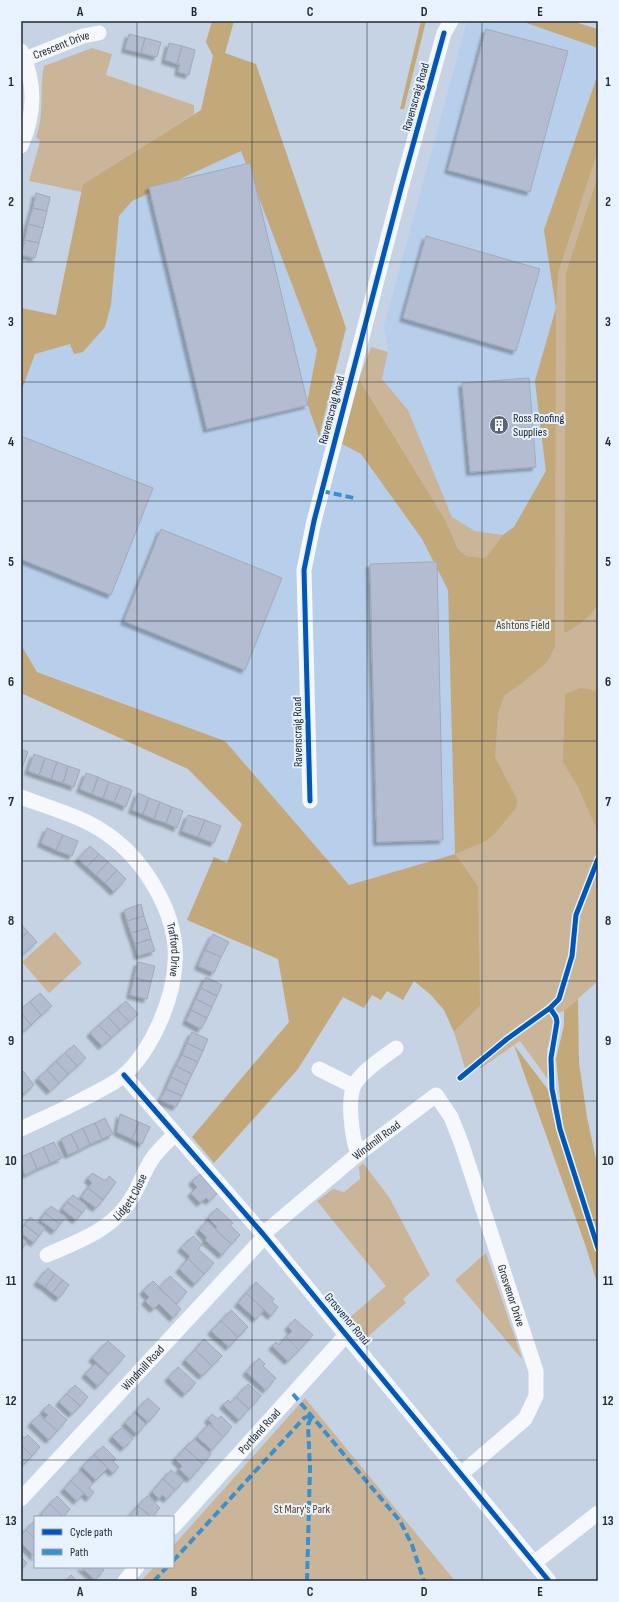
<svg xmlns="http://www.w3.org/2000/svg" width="619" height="1602" font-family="'Sofia Sans Condensed',sans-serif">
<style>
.built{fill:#b8cfeb}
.green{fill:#cab598}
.forest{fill:#c3a87a}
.building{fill:#b3bcd0;stroke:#a2aab8;filter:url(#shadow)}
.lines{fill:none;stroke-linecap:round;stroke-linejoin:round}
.street{stroke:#f6f8fb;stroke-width:15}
.quiet{stroke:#3990cf;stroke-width:4;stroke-dasharray:8 4;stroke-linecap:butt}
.cycleway-casing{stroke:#e7f2fe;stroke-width:8}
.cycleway{stroke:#0057b8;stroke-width:5}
.grid{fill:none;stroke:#212b37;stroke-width:1;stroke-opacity:0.55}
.labels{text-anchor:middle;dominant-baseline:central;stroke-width:4;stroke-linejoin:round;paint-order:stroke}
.street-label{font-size:12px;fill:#212b37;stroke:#e7f2fe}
.poi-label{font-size:12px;fill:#212b37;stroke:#e7f2fe;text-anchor:start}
.park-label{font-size:12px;fill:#5d431e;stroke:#e7f2fe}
.neatline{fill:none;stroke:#212b37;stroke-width:1.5}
.grid-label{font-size:13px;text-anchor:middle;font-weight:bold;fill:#212b37}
</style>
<defs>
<filter id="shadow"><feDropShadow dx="-3.5" dy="3.5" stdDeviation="1" flood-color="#0004"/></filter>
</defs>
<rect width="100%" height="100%" fill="#c6d3e4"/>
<path class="built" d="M467,21H521L598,48V74L544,230L556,308L535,381L546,471L514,527L503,535L475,531L452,517L408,410L382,379L388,349L384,326Z
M241,151L317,350L307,403L319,437L342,444L361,454L422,539L448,590L455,854L349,885L225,741L37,671L21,645V392L34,354L70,344L105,327L111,305L119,216L132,201Z"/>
<path class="green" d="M92,48L112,54L106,75L194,105V114L83,184L82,192L29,181L40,141L36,137C45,114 39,89 44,66Z
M598,74V981L564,1011L550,1015L555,1023L547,1049L549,1081L520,1041L481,1068H465L454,1032L480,1006L455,854L486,558L465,556L458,549L446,521L359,379L371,347L388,352L382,379L408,410L452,517L475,531L503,535L514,527L546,471L535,381L556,308L544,230Z
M55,932L82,963L49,993L22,962Z
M363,1163L389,1197L430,1275L403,1299L406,1303L364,1340L347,1320L386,1286L317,1201L333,1189L344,1192L360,1179L359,1167Z
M486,1253L522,1358H521L455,1280Z
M305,1398L455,1581H141L154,1567H173V1546Z"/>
<path class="forest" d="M212,21H234L225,53L256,64L346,328L319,437L307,403L317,350L241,151L132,201L119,216L111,305L105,327L83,352L74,354L70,344L35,354L21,392V308L56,315L83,184L201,110L213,56L206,42Z
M421,21H426L404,109H400Z
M521,21H571L598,29V48Z
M598,74V150L558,273L556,308L555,647L547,662L522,683L504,696L498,713L495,757L517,799L516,808L495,833L486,841L455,854L478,886L480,1006L454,1032L444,1010L431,995L414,981L403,1000L387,991L381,1000L372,995L364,1008L343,997L298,1069L214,1163L192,1137L289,1022L278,959L187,920L214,857L227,863L242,824L188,769L21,693V645L37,672L225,741L349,885L455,854L448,590L422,539L361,454L342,444L359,379L446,521L458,549L466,556L486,558L503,535L514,527L546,471L535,381L556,308L544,230Z
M598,176V604C590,617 578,627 564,633L566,273Z
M581,688L598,691V832L578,787L563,762L565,694Z
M578,999L579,1063L587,1117L598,1169V1235L563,1127L556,1059L564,1025V1011Z
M514,1045L549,1091L552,1111L598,1254V1286L586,1247Z"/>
<path class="building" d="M486,29L568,51L530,192L448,170Z
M129,34L145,38L141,53L125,49Z
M145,38L161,42L157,57L141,53Z
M169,43L182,46L177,64L165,60Z
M182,46L195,50L189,75L178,72L180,64H177Z
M250,163L308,405L207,429L149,187Z
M36,193L50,197L47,211L33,208Z
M33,208L47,211L43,228L28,224Z
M28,224L43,228L39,243L25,240Z
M426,236L540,269L516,351L403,318Z
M25,240L39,243L35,258L21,255Z
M529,378L536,467L470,472L462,383Z
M21,436L153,488L111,595L21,559Z
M161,529L282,578L245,670L124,621Z
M427,562H437L443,840L377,842L370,564Z
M21,749L28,752L22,768H21Z
M34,754L45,758L39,775L28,771Z
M45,758L57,762L51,779L39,775Z
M57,762L68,766L63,783L51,779Z
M68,766L80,770L74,787L63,783Z
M86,773L98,777L92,794L80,789Z
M98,777L109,782L103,798L92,794Z
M109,782L121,786L114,802L103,798Z
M121,786L132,790L126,807L114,802Z
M138,793L149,798L143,814L132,810Z
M149,798L160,802L154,819L143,814Z
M160,802L172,807L166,823L154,819Z
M172,807L183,811L177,828L166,823Z
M188,815L205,820L198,837L182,831Z
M205,820L221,826L214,843L198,837Z
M47,828L63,835L56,850L41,843Z
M63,835L78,841L72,856L56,850Z
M90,846L99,854L87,867L78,859Z
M99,854L108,862L96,875L87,867Z
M108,862L117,870L105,883L96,875Z
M117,870L126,879L114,892L105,883Z
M141,904L144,916L127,921L124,910Z
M144,916L148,928L131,933L127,921Z
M21,924L28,932L21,938Z
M148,928L151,939L135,944L131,933Z
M28,932L37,942L23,954L21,951V938Z
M213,934L229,942L221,957L205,950Z
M151,939L155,951L138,956L135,944Z
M205,950L221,957L214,973L198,966Z
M138,962L155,966L151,982L134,978Z
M206,977L222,985L217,996L201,988Z
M134,978L151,982L147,999L130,995Z
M201,988L217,996L212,1007L196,999Z
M40,993L52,1006L41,1015L30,1002Z
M196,999L212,1007L207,1018L191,1010Z
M126,1001L138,1014L129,1022L117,1009Z
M30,1002L41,1015L31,1025L21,1013V1009Z
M117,1009L129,1022L120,1030L108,1017Z
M191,1010L207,1018L201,1029L186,1021Z
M21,1013L31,1025L21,1033Z
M108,1017L120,1030L111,1038L99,1025Z
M99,1025L111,1038L102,1046L90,1033Z
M192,1032L208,1039L203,1051L187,1043Z
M187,1043L203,1051L198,1062L182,1055Z
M74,1045L86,1058L77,1066L65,1053Z
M65,1053L77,1066L68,1074L56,1061Z
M182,1055L198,1062L192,1074L176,1066Z
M56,1061L68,1074L59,1083L47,1070Z
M176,1066L192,1074L187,1085L171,1077Z
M47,1070L59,1083L50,1091L38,1078Z
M23,1071L34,1085L24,1094L21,1091V1073Z
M171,1077L187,1085L182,1096L166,1089Z
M166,1089L182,1096L176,1107L160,1100Z
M120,1114L139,1122L132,1139L117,1132Z
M105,1118L113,1134L102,1139L95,1123Z
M139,1122L150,1127L142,1144L132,1139Z
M95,1123L102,1139L90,1144L83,1128Z
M83,1128L90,1144L79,1150L71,1134Z
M71,1134L79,1150L68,1155L61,1139Z
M54,1142L62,1158L50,1163L43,1147Z
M43,1147L50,1163L37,1169L30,1153Z
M30,1153L37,1169L25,1175L21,1167V1157Z
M92,1173L106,1181L109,1176L116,1182L103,1200L88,1188L92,1183L88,1179Z
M200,1174L217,1194L209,1201L206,1198L200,1203L191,1193L197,1187L192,1181Z
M88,1188L103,1200L96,1208L81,1197Z
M73,1195L87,1206L82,1213L67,1202Z
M67,1202L82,1213L76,1220L62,1209Z
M51,1206L66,1217L60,1224L45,1213Z
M217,1208L233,1223L230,1225L240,1235L231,1244L215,1229L217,1227L208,1218Z
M45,1213L60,1224L55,1231L40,1220Z
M30,1217L45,1228L39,1236L25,1225Z
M207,1221L231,1244L222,1255L205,1240L207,1238L199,1230Z
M25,1225L39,1236L34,1243L21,1233V1229Z
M193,1236L202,1245L198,1249L214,1263L204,1274L188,1259L190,1256L181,1248Z
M21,1237L27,1242L22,1249H21Z
M188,1259L204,1274L195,1284L179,1269Z
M48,1268L55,1274L45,1287L37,1282Z
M55,1274L63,1280L52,1293L45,1287Z
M170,1276L187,1292L176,1304L159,1288Z
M63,1280L69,1285L59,1298L52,1293Z
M153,1281L181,1309L173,1318L159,1304L153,1309L145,1301L149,1297L143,1291Z
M256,1282L274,1299L272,1302L278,1307L271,1316L246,1293Z
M246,1293L264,1310L256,1319L238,1303Z
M231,1310L248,1327L238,1337L221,1321Z
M295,1319L313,1335L299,1350L286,1337L292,1331L288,1327Z
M221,1321L238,1337L229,1347L211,1331Z
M286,1337L299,1350L288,1361L272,1346L276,1342L279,1345Z
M204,1339L222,1356L212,1366L195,1350Z
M108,1341L125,1356L109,1374L92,1358Z
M195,1350L212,1366L202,1376L185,1360Z
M259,1358L265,1364L263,1366L276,1378L266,1390L246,1372Z
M95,1364L108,1375L98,1386L85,1374Z
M178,1367L196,1383L185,1394L168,1378Z
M248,1384L261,1396L249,1409L236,1397Z
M75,1385L88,1397L80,1406L67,1394Z
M67,1394L80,1406L72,1414L59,1402Z
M236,1397L249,1409L239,1420L223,1405L228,1400L231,1403Z
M148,1398L160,1409L148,1422L136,1411Z
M49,1404L67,1420L57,1431L44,1419L48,1415L43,1411Z
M134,1413L146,1424L137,1434L125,1423Z
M212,1414L218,1419L221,1416L232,1427L223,1437L211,1425L212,1424L208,1419Z
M39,1415L57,1431L49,1440L31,1423Z
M209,1424L223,1437L212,1450L197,1437Z
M121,1428L133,1439L124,1448L112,1437Z
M21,1435L24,1438L28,1435L40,1447L32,1456L21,1445Z
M194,1439L211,1454L203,1464L185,1448Z
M21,1445L32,1456L24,1464L21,1462Z
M103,1446L116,1459L113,1462L119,1467L113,1473L94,1455Z
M185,1448L203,1464L190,1479L179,1469L182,1466L175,1459Z
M94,1455L108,1468L96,1480L82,1467Z
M171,1470L184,1481L175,1490L163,1479Z
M80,1471L93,1483L89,1488L94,1492L89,1498L71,1481Z
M163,1479L175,1490L167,1499L162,1495L159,1499L152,1492Z
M71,1481L84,1493L77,1501L64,1489Z
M57,1496L70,1509L63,1517L50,1504Z
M147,1496L160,1508L152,1517L138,1506Z
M50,1504L63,1517H45L41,1514Z
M138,1506L151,1517H133L130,1515Z
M33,1522L35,1523V1539L26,1530Z
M26,1530L35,1539V1557L21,1543V1535Z
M21,1557L27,1563L21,1570Z
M81,1567H101L104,1570L95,1580Z
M71,1575L77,1581H66Z"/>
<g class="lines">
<g class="street">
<path d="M21,51C36,82 35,115 21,146"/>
<path id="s1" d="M25,59L83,36L99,33"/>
<path id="s2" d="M21,797C49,808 82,816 107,834C145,860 179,916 175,963C174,985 168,1004 159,1024C150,1044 140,1061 123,1076C113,1084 101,1090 89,1096C67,1108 44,1118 21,1129"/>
<path d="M310,801L304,570L314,521L401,188L444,33L451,21"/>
<path d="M319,1069L353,1086"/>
<path d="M124,1075L263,1234L549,1581"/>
<path d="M358,1154C352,1138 346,1096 356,1082C365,1069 384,1057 396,1048"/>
<path id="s3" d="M263,1234L358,1154L436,1095L451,1117L462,1145L536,1371V1396L525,1419L461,1474"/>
<path id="s4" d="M47,1255C76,1242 107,1232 127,1205C138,1191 142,1174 152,1159C158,1150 167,1142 175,1134"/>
<path id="s5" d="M21,1499L265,1236"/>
<path id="s6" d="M173,1527L346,1335"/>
<path d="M534,1563L598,1513"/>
<path d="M125,1581L137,1567"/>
</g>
<path class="quiet" d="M322,491L354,498
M293,1394L400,1521L412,1545L424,1581
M173,1561L304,1418L312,1415
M154,1581L167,1567
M307,1581L310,1468L308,1425L312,1415"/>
<defs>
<path id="cycleway" d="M310,801L304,570L314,521L351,379L401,188L444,33
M550,1008L556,1017L557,1022L551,1058L552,1089L560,1129L598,1248
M124,1075L263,1234L549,1581
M460,1078L507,1039L550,1008L559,999L572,956L576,915L598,859"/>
</defs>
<use href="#cycleway" class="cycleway-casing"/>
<use href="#cycleway" class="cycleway"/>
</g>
<path class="grid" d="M137,21V1517M252,21V1581M367,21V1581M482,21V1581M21,142H598M21,262H598M21,382H598M21,501H598M21,621H598M21,741H598M21,861H598M21,981H598M21,1101H598M21,1220H598M21,1340H598M21,1460H598M137,1567V1581"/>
<defs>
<symbol id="building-disc" viewBox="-11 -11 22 22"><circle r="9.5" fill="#5b6674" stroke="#e7f2fe"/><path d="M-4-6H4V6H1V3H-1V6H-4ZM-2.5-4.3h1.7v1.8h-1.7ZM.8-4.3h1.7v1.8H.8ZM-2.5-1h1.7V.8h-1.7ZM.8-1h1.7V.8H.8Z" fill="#fff"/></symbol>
</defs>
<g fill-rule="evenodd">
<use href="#building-disc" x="488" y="414" width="22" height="22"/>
</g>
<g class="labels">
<g class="street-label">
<text stroke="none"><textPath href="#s1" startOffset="39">Crescent Drive</textPath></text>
<text transform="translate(416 97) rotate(-74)">Ravenscraig Road</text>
<text transform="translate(332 410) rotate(-75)">Ravenscraig Road</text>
<text transform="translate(298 732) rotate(-91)">Ravenscraig Road</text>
<text stroke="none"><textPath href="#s2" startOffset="232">Trafford Drive</textPath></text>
<text stroke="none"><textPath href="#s3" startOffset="147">Windmill Road</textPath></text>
<text stroke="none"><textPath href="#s4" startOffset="104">Lidgett Close</textPath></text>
<text stroke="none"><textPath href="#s3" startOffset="437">Grosvenor Drive</textPath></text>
<text transform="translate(347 1319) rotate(50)">Grosvenor Road</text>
<text stroke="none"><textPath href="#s5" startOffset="179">Windmill Road</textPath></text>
<text stroke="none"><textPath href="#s6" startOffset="129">Portland Road</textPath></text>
</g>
<g class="poi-label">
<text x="513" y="418">Ross Roofing<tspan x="513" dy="14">Supplies</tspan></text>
</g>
<g class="park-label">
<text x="523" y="625">Ashtons Field</text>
<text x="302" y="1509">St Mary's Park</text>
</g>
</g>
<rect width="619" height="1602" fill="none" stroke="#e7f2fe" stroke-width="44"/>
<rect x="34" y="1516" width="140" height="52" fill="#e7f2fe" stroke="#98a2ae"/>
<rect x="42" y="1529" width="20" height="6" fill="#0057b8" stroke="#98a2ae"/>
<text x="70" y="1536" font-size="12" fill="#212b37">Cycle path</text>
<rect x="42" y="1549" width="20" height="6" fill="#3990cf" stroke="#98a2ae"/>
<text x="70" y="1556" font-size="12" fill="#212b37">Path</text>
<rect x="22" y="22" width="575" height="1558" class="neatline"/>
<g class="grid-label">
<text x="80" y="16">A</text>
<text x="194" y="16">B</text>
<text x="310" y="16">C</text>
<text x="424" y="16">D</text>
<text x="540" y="16">E</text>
<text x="11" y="86">1</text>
<text x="608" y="86">1</text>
<text x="11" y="206">2</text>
<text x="608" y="206">2</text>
<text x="11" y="326">3</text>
<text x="608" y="326">3</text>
<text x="11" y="446">4</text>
<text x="608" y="446">4</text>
<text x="11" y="566">5</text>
<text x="608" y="566">5</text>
<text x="11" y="686">6</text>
<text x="608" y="686">6</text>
<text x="11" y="806">7</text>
<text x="608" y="806">7</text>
<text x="11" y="925">8</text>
<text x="608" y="925">8</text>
<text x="11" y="1045">9</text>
<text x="608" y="1045">9</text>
<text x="11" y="1165">10</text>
<text x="608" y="1165">10</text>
<text x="11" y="1285">11</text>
<text x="608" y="1285">11</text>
<text x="11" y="1405">12</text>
<text x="608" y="1405">12</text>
<text x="11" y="1525">13</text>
<text x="608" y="1525">13</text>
<text x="80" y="1596">A</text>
<text x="194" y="1596">B</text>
<text x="310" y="1596">C</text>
<text x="424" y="1596">D</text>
<text x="540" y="1596">E</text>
</g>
</svg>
